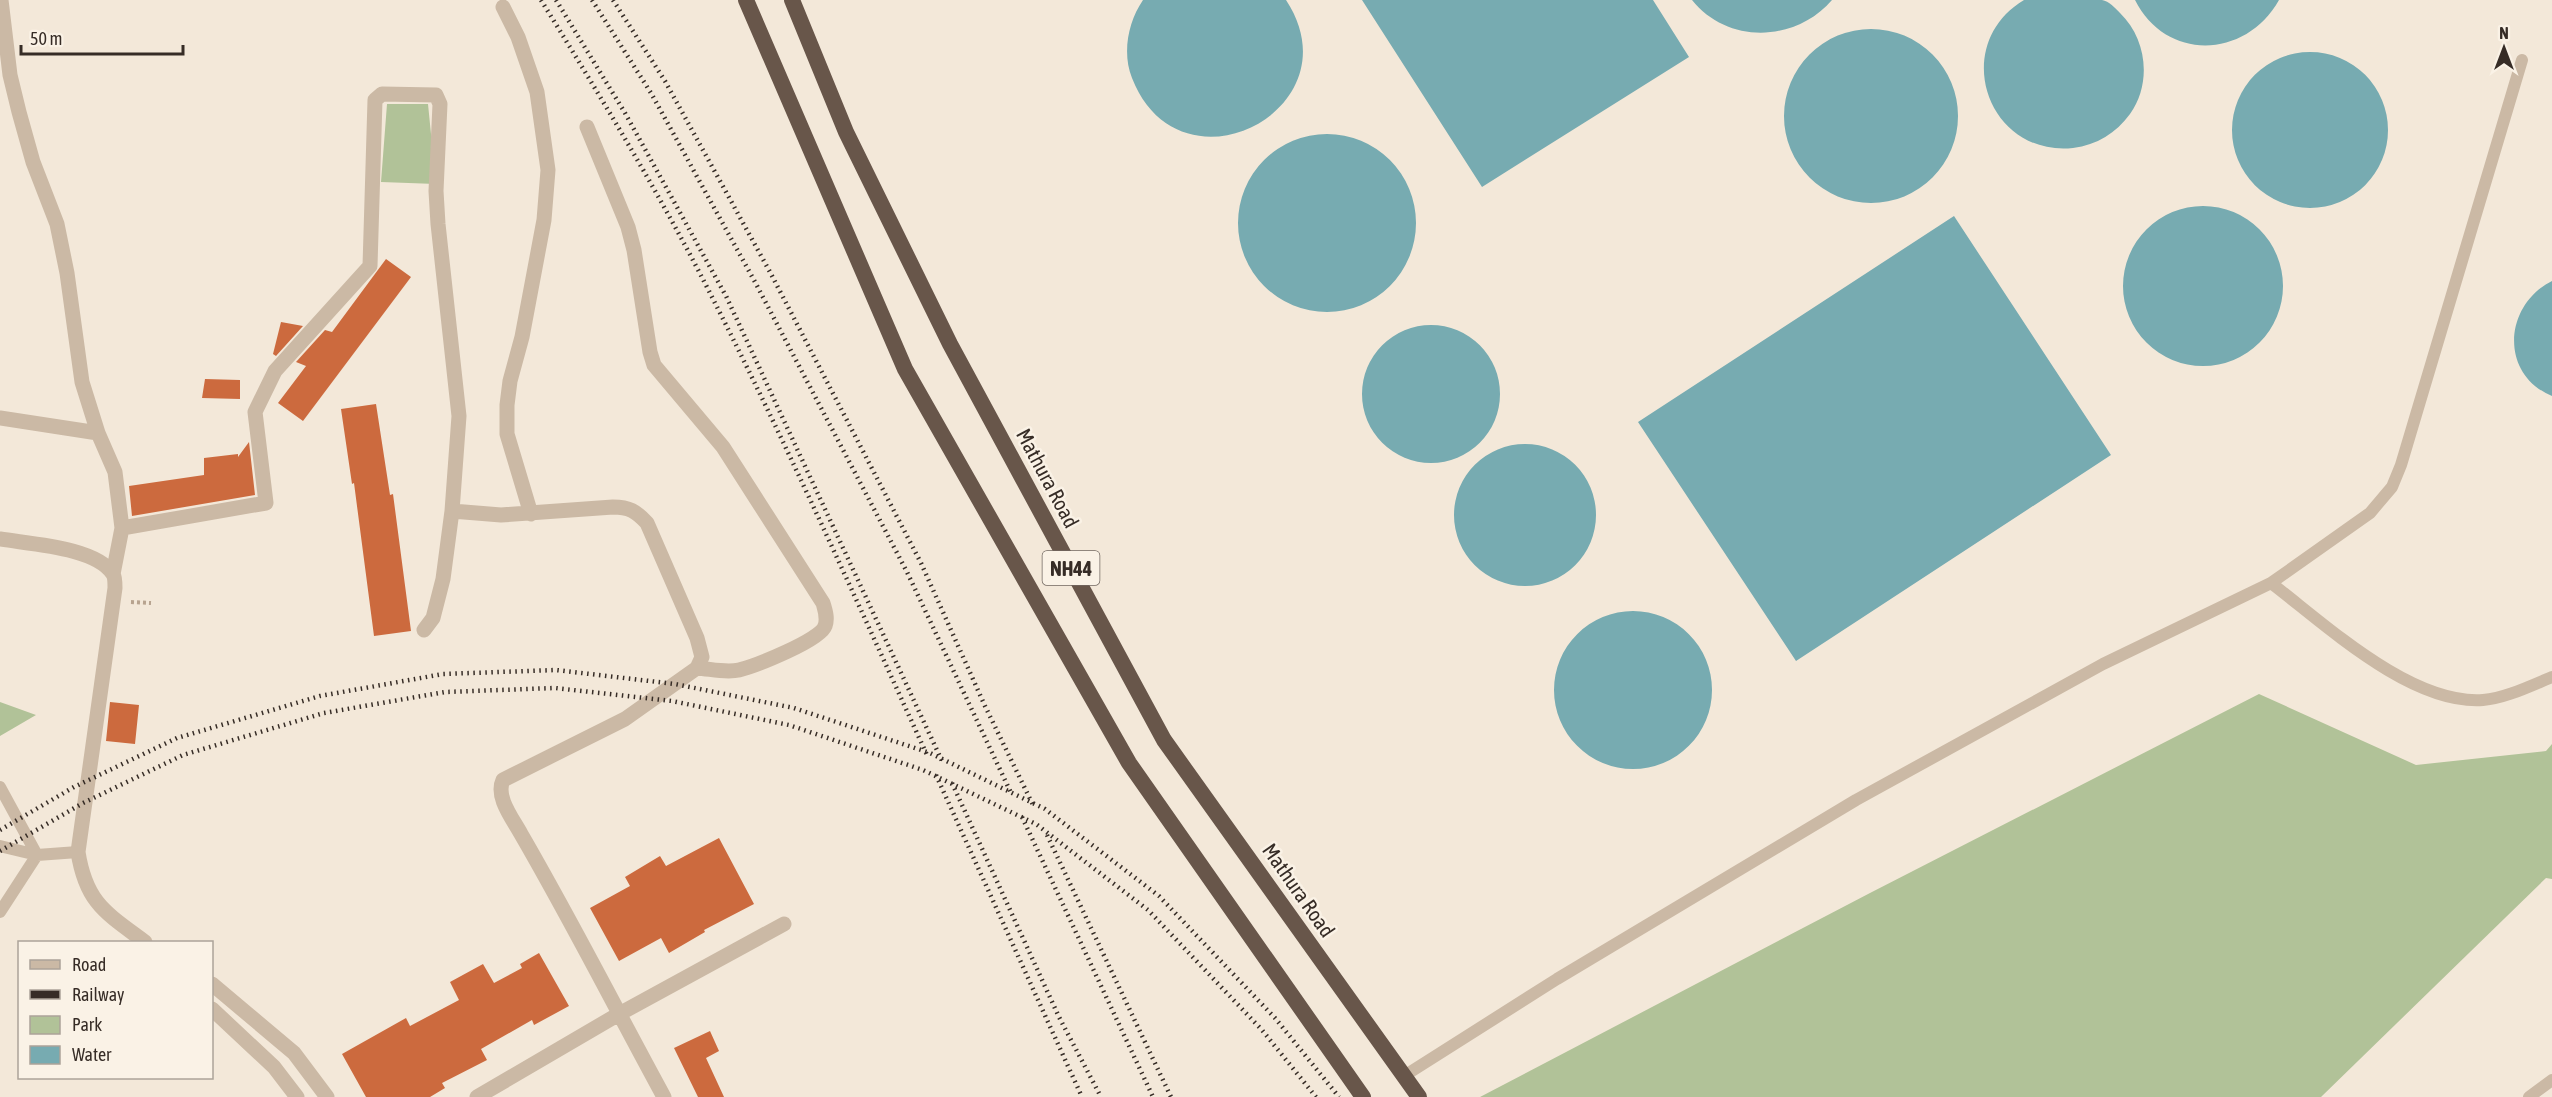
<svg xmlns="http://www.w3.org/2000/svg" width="2552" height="1097" font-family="'Asap Condensed',sans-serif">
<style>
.green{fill:#b1c298}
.water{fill:#77abb1}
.building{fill:#cc6a3e}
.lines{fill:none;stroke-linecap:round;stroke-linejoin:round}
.path{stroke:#b7a38f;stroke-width:4;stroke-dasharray:3 3;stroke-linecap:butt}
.service{stroke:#cbb9a5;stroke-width:12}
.minor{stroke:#cbb9a5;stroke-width:15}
.tertiary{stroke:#cbb9a5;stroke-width:15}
.trunk{stroke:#68564a;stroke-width:16}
.rail{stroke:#362c26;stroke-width:4.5;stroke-dasharray:1.5 4.5;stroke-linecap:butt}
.labels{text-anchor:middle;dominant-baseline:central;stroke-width:5;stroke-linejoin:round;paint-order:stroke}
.shield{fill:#faf2e6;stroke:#716760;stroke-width:1.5}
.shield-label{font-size:20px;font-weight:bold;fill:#362c26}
.street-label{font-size:21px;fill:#362c26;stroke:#faf2e6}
</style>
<rect width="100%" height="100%" fill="#f3e8d9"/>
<path class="green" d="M387,104H428L436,184L381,182Z
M2259,694L2416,765L2546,751L2552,744V879L2546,878L2321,1097H1480L1870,893Z
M0,702L36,715L0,736Z"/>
<path class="water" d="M1143,0H1286C1358,109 1180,201 1132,78C1122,53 1128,22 1143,0Z
M1362,0H1653L1689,57L1482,187Z
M1692,0H1832C1796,42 1728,45 1692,0Z
M2024,0C2047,0 2081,0 2102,0C2109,1 2115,8 2120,13C2147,39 2152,83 2130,114C2116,133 2097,145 2073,148C1987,157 1949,45 2024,0Z
M2135,0H2279C2246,59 2166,62 2135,0Z
M1784 116a87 87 0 1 1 174 0a87 87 0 1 1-174 0Z
M2232 130a78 78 0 1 1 156 0a78 78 0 1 1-156 0Z
M1238 223a89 89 0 1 1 178 0a89 89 0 1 1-178 0Z
M2123 286a80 80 0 1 1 160 0a80 80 0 1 1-160 0Z
M1954,216L2111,455L1796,661L1638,422Z
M2552,281V396C2499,374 2504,305 2552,281Z
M1362 394a69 69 0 1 1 138 0a69 69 0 1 1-138 0Z
M1454 515a71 71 0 1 1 142 0a71 71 0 1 1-142 0Z
M1554 690a79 79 0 1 1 158 0a79 79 0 1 1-158 0Z"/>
<path class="building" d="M386,259L411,277L303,421L278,403L306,366L296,362L325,330L332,332Z
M281,322L303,326L276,356L273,354Z
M205,379L240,380V399L202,398Z
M376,404L390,495L393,494L411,631L374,636L354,483L352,484L341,409Z
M249,442L255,495L132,516L129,486L204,475V458L238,454V457Z
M110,702L139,705L135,744L106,741Z
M719,838L754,904L704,930L705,932L669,953L661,938L619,961L590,908L630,886L625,877L660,856L666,866Z
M539,953L569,1006L534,1025L532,1020L481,1049L487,1060L442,1083L445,1088L430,1097H366L342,1054L406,1018L410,1026L459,1000L450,982L483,964L494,983L522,968L520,964Z
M710,1031L719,1051L706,1058L724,1097H698L674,1048Z"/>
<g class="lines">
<path class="path" d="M131,602L151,603"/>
<path class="service" d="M2271,583C2326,625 2411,705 2483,700C2506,698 2530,686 2552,677
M0,787L37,855L0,912
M0,846L37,855L78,852
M1404,1076L1557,979L1856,800L2103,664L2271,583L2370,513L2392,487L2401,465L2522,60
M2529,1097L2552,1080"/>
<path class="minor" d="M1,0L10,75L19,112L33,162L57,224L67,273L82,382L98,433L115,472L122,528L113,574
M503,7L518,37L537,92L548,170L544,220L522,337L510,381L507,405V434L531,514
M587,127L628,227L634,250L650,352L654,365L723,447L823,603C825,610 828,618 825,626C821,640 755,666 739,670C726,673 711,669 697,668
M0,418L98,433
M452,511L501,515L613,507C629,507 636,511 647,523L697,638L702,657L697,668L625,719L503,780C495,797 513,819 521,834C571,920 616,1009 664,1097
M122,528L266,503L255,412L275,371L370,266L375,100L382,94L436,95L440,104L436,191L438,224L459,416L452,511L443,579L433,618L424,630
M0,539C29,544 96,547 113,574C115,577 115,584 115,588L78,852C86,903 106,913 145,942
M477,1097L619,1014L784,924"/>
<path class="tertiary" d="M212,984L294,1053L327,1097
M212,1009L274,1067L297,1097"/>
<path class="trunk" d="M746,0L905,369L1129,763L1363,1097
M792,0L846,132L950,344L1164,740L1419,1097"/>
<path class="rail" d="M541,0C602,99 663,199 715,303C790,451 858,604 927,755
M556,0L625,113L726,296L942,761
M592,0L651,93L755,282L907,572L1012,795
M613,0L665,81L770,272L921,563L985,706L1033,805
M936,775L1082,1097
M952,783L1059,1017L1101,1097
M1022,817L1153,1097
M0,830L74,787L177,738L320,696L443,674L556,670L675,684L794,708L930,753L1045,809L1159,896L1275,1018L1339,1097
M1047,835L1171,1097
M0,851L83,803L183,755L324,713L445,692L555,688L672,701L789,725L923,770L1036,824L1148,910L1262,1030L1316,1097"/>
</g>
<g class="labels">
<rect class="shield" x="1042.5" y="551" width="57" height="34" rx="4.5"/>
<g class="shield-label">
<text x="1071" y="568">NH44</text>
</g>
<g class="street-label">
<text transform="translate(1048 478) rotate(62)">Mathura Road</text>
<text transform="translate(1299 890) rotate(55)">Mathura Road</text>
</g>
</g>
<rect x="18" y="941" width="195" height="138" fill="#faf2e6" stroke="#aca399" stroke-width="1.5"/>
<rect x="30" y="960" width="30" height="9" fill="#cbb9a5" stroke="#aca399" stroke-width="1.5"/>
<text x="72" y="971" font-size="18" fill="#362c26">Road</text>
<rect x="30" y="990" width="30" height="9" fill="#362c26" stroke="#aca399" stroke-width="1.5"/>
<text x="72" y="1001" font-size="18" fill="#362c26">Railway</text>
<rect x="30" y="1016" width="30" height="18" fill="#b1c298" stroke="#aca399" stroke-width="1.5"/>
<text x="72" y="1031" font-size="18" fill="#362c26">Park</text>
<rect x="30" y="1046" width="30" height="18" fill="#77abb1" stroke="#aca399" stroke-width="1.5"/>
<text x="72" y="1061" font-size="18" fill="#362c26">Water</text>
<g transform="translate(2504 48)" stroke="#faf2e6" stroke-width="4.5" paint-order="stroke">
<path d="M0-4.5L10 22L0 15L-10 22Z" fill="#362c26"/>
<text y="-9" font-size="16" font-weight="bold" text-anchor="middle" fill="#362c26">N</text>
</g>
<path d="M21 45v9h162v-9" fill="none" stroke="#362c26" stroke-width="3"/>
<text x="30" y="45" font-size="18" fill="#362c26" stroke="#faf2e6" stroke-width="4.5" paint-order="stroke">50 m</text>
</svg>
